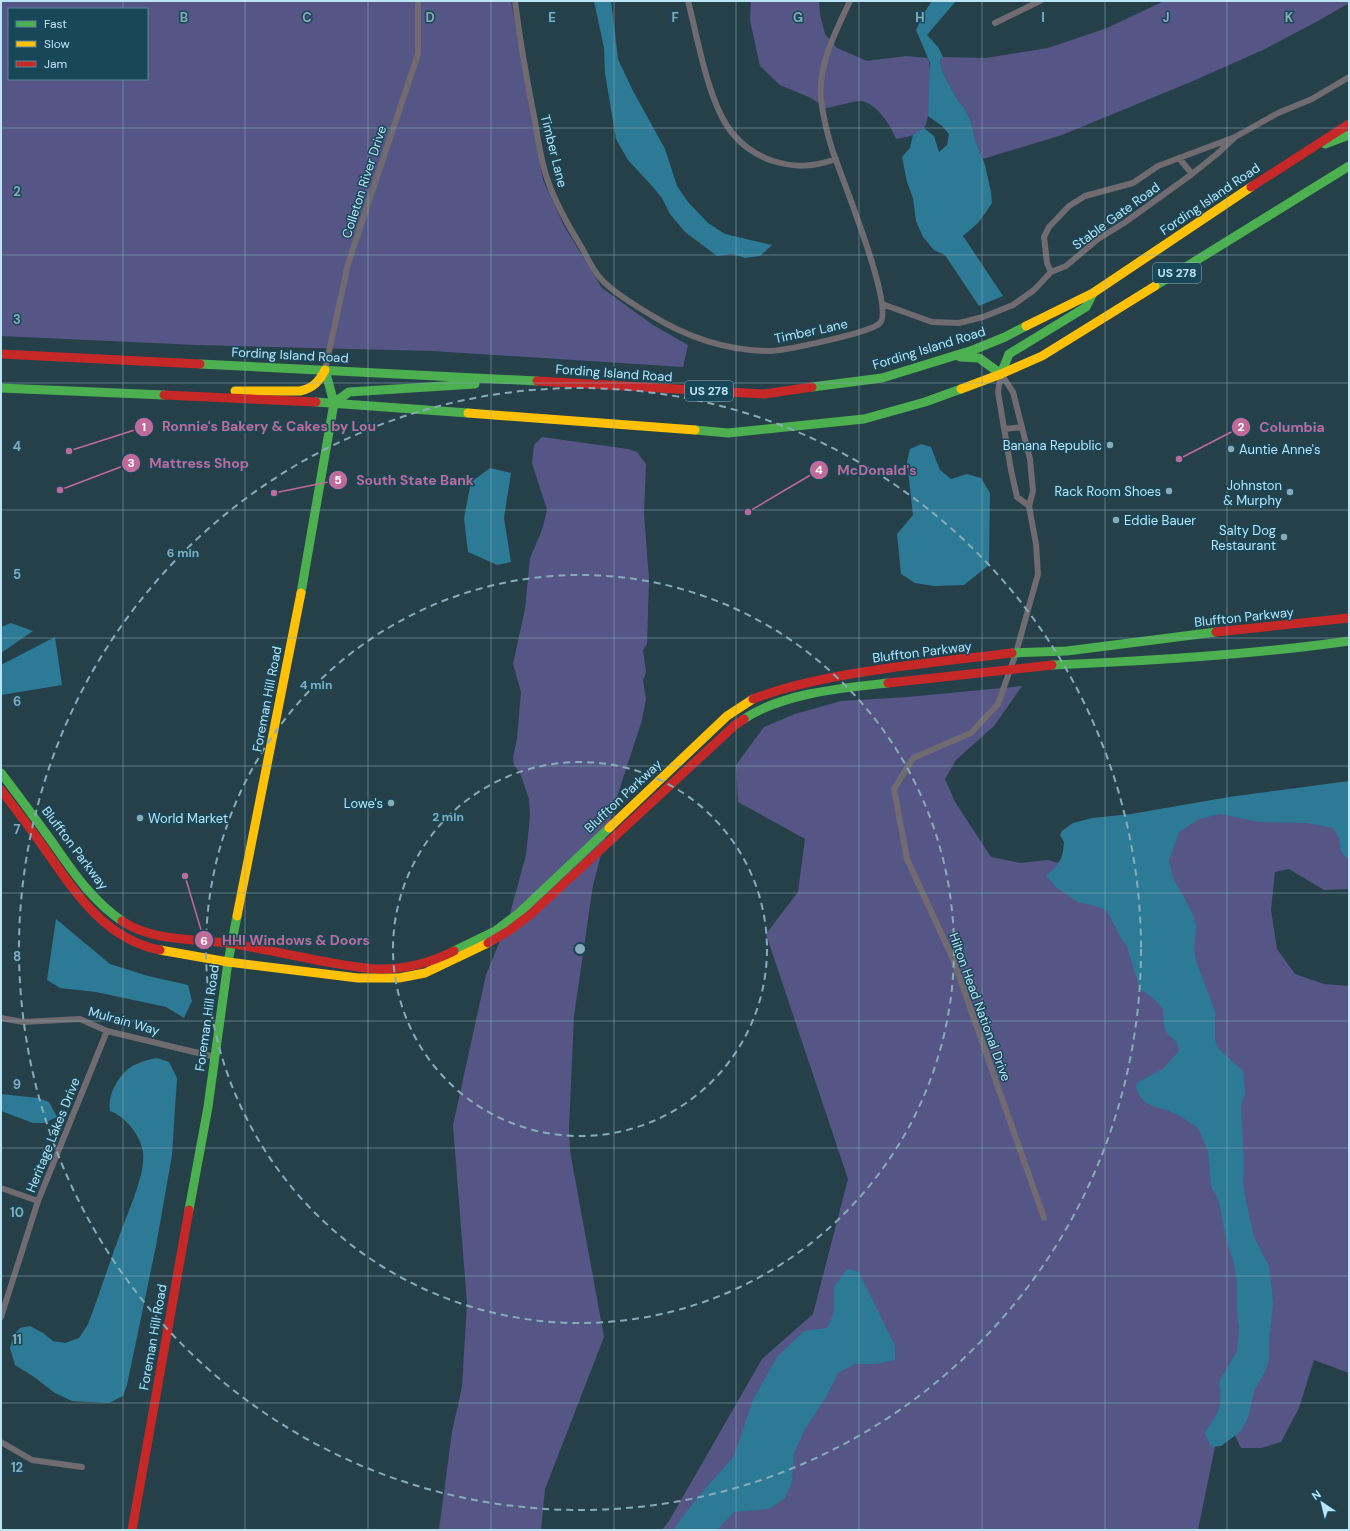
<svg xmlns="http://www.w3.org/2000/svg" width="1350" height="1531" font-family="'DM Sans',sans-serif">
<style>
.green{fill:#555686;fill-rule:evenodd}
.water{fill:#2c7a95}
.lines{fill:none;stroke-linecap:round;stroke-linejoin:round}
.street{stroke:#706a71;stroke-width:6}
.fast{stroke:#4caf50;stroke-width:9}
.slow{stroke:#ffc107;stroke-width:9}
.jam{stroke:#c62828;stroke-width:9}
.grid{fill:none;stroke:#87abb9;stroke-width:1;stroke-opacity:0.55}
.ring{fill:none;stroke:#87abb9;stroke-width:2;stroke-dasharray:7 5}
.poi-dot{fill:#87abb9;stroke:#174758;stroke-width:1.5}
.labels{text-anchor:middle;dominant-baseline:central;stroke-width:3;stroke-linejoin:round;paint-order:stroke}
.shield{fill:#174758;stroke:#8ab5c6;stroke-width:1}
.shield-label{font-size:12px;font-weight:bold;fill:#bbe4f5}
.street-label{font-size:13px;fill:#bbe4f5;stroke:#174758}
.poi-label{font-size:13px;fill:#bbe4f5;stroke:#174758;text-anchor:end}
.grid-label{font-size:13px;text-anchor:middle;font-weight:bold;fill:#87abb9;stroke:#174758;stroke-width:3;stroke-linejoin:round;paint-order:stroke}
.centre{fill:#87abb9;stroke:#174758;stroke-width:2}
.ring-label{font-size:12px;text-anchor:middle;font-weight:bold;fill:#87abb9;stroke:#174758;stroke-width:3;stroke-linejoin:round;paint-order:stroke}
.leader{fill:none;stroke:#bf6a99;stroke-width:1.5}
.callout-dot{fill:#bf6a99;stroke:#174758;stroke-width:1.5}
.mark-label{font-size:12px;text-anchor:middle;font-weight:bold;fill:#fff}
.callout-label{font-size:14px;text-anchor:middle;font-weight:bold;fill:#bf6a99;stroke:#174758;stroke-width:3;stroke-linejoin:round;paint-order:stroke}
</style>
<rect width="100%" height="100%" fill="#264049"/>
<path class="green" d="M1,1H511L543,180L564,226L602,288L653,325L688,345L683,367L432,351L197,345L1,336ZM9,9H147V79H9Z
M751,1H819L820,15L825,34L837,48L867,61L906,56L928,58C932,68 931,120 924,128C918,136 905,137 896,139C892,127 875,101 860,101C849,102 837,106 826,108L811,98L780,85L760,66L750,20Z
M1164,1H1349V3L1318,21L1265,49L1193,81L1062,135L983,159L975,139L971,122L964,107L958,101L942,71L940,60L943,57L986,58L1048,48L1107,28Z
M542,437L628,449L637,452L646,464L644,514L649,579L647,644L643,650L646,672L643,681L646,699L642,720L614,806L593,885L574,1016L569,1128L570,1151L604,1337L545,1489L541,1530H439L452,1432L462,1387L467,1303L453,1125L486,975L508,921L526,855L530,816L529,799L520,773L514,765L513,757L517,739L521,692L513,664L525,609L530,558L542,530L547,510L532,463L534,445Z
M1022,686L994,726L956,760L945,779L955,802L991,857L1020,863L1048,860L1086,871L1192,1054L1249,1319L1219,1427L1198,1530H662L669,1521L762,1359L813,1314L848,1179L766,934L798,892L805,839L738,802L736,765L764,727L795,714L841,701L908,697Z
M1349,794V889L1324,890L1289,869L1275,872L1271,910L1277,949L1295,974L1324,984L1349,986V1373L1314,1360L1299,1408L1281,1442L1261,1448H1241L1226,1417L1255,1317L1180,966L1165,822Z"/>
<path class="water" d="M594,1H611L618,59L632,89L665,149L677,186L688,202L708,223L725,234L772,245L760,256L745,258L732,254L717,256L685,232L670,214L662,198L652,186L628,160L616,139L605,73L604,48Z
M932,1H956L927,35L938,47L943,57L940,60L942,71L958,101L964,107L971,122L975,139L985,165L991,192L992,203L986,212L978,223L963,236L1003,296L979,306L945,255L934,250L923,237L916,221L913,198L907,182L902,157L910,148L913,135L924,128L934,136L939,152L947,145L949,134L942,126L928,116L930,63L916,30L926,10Z
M921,444L931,447L940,470L951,479L967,474L981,478L990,493L989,565L964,585L934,586L915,583L901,574L897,534L913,515L907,461L910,449Z
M490,468L511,473L504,518L511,562L497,565L468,552L464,518L471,482Z
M11,623L33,631L1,653V627Z
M55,637L62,685L1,695V665Z
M1349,781V858H1346L1341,851L1339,838L1333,828L1307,823L1259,822L1220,814L1199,819L1179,832L1169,860L1173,878L1192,912L1196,926L1194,948L1196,961L1215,1011V1040L1219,1049L1243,1071L1245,1093L1241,1107L1244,1164L1243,1183L1245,1197L1254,1237L1269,1266L1272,1291L1273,1304L1269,1342V1360L1265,1372L1254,1391L1248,1418L1240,1432L1221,1446L1211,1447L1205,1433C1219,1412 1223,1408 1219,1382L1237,1351L1239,1330L1237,1310V1284L1234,1263L1227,1243L1218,1198L1211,1187L1208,1151L1198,1128L1180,1116L1166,1110L1155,1107L1145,1102L1139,1095L1136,1088L1137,1083L1140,1081L1163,1069L1179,1051C1178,1038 1170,1039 1166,1031C1162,1023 1164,1016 1163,1009L1153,998L1140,989L1127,947L1122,940L1107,911L1099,907L1078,902L1057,888L1046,876C1059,864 1063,860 1064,842L1060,835L1062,831L1073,823L1092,818L1131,814L1229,797Z
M56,919L110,964L148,976L188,985L192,1001L184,1018L166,1007L96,992L60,988L47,980Z
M157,1058L169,1062L177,1078L172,1155L156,1246L127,1385L123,1396L109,1403L72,1401L55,1393L34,1377L15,1365L10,1348L14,1335L20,1328L30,1326L43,1333L53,1341L65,1343L79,1338L88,1324C99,1296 108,1266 119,1237C126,1216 146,1175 143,1152C141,1136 125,1116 110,1111C107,1097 117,1078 128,1069C136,1063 146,1060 157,1058Z
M1,1094L38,1098L49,1102L57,1117L44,1123H33L1,1111Z
M847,1269L859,1272L895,1346V1360L876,1364H855L838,1373L826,1397L804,1431L794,1454L792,1482L785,1498L769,1509L734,1512L717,1530H673L697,1498L734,1456L753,1400L777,1357L804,1331L827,1328L834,1313V1287Z"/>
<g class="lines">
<path class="street" d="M515,1C520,41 527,81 535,121C538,141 541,162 548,181C556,205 569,227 582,248C588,259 593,271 602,280C615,294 635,305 651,315C688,338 727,351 771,351C786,350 871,333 880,323C895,307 840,174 832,149C827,133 823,116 821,99C818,64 836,31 850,1
M688,1C698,39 708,104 733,134C743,146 758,156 773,161C796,168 813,167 836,159
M995,23L1040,1
M1179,158L1192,174
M1051,272L1047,263L1044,237L1049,227L1069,206L1085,196L1133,183L1158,166L1235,137L1278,113L1312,99L1349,77
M882,304L932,322L959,323L983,317L1013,305L1034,290L1051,272L1066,266L1098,239L1124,223L1192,174L1217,154L1235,137
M325,370L348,264L418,54V1
M1001,374L1013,392L1030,459L1033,491L1029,506L1036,544L1038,574L1016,653L998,704L971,733L913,758L894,789L907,859L953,959L1044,1218
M1001,374L998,392L1011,470L1017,497L1029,506
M1005,429L1022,427
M1,1018L23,1022L80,1019L107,1031L215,1057
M1,1188L38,1201
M1,1317L38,1201L107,1031
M1,1442L32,1460L82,1467"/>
<path class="fast" d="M1325,144L1349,135
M1155,286L1349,166
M960,357L979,358L1001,374
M200,364L537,381
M1001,374L1009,354L1086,307L1093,293
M812,387L882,378L973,350L1005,337L1026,326
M1,388L164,395
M316,402L468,413
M334,403L349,392L475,384
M695,430L728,433L864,419L925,402L961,389
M301,593L334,403L325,370
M1012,653L1067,651L1216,632
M1052,665C1151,661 1251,655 1349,641
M744,719C783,693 842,688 888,683
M1,773C18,795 34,817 50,839C71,869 91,900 122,921
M454,951L495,931L519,913L609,828
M189,1210L208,1107L228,962L237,916"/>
<path class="slow" d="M1026,326L1093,293L1251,187
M961,389L1001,374L1042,356L1155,286
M235,391H300C313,388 319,382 325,370
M468,413L695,430
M609,828L727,716L753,699
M237,916L301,593
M160,950L228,962L358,978H399L425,973L488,943"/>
<path class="jam" d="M1251,187L1349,124
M1,354L200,364
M537,381L764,394L812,387
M164,395L316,402
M1216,632L1349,618
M888,683L1052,665
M753,699C789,685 825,678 863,672C912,664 962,659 1012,653
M1,790C14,807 27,824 40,842C71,886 102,939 160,950
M122,921C155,943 197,938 234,944C263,949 292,955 321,961C341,964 361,969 381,969C406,969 432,962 454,951
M488,943L510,930L531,914L735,725L744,719
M132,1530L189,1210"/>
</g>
<path class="grid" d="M123,1V9M245,1V1530M368,1V1530M491,1V1530M614,1V1530M736,1V1530M859,1V1530M982,1V1530M1105,1V1530M1227,1V1530M123,79V1530M1,128H1349M1,255H1349M1,383H1349M1,510H1349M1,638H1349M1,766H1349M1,893H1349M1,1021H1349M1,1148H1349M1,1276H1349M1,1403H1349"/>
<g class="ring">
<circle cx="580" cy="949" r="187"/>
<circle cx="580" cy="949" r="374"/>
<circle cx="580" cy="949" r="561"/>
</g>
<g class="poi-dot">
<circle cx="1110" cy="445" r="4"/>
<circle cx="1231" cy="449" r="4"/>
<circle cx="1169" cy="491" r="4"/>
<circle cx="1290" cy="492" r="4"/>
<circle cx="1116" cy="520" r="4"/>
<circle cx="1284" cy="537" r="4"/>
<circle cx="391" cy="803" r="4"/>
<circle cx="140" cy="818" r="4"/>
</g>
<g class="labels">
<g class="shield">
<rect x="1153" y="263" width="48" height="20" rx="3"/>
<rect x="685" y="381" width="48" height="20" rx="3"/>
</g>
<g class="shield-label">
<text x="1177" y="273">US 278</text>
<text x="709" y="391">US 278</text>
</g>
<g class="street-label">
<text transform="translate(554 151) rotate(76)">Timber Lane</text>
<text transform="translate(364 182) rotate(-72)">Colleton River Drive</text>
<text transform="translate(1210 199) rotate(-34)">Fording Island Road</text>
<text transform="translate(1116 216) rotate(-36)">Stable Gate Road</text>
<text transform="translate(811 331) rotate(-12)">Timber Lane</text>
<text transform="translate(929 348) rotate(-17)">Fording Island Road</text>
<text transform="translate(290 355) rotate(3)">Fording Island Road</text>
<text transform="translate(614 373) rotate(4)">Fording Island Road</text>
<text transform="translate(1244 617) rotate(-6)">Bluffton Parkway</text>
<text transform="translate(922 652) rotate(-7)">Bluffton Parkway</text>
<text transform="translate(267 699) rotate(-79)">Foreman Hill Road</text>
<text transform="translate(623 796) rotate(-43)">Bluffton Parkway</text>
<text transform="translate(75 848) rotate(53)">Bluffton Parkway</text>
<text transform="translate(980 1007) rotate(70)">Hilton Head National Drive</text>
<text transform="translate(207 1018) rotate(-82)">Foreman Hill Road</text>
<text transform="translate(124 1021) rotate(16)">Mulrain Way</text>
<text transform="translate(53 1135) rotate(-68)">Heritage Lakes Drive</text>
<text transform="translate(153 1337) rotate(-80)">Foreman Hill Road</text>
</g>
<g class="poi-label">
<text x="1102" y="445">Banana Republic</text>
<text x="1239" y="449" text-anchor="start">Auntie Anne's</text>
<text x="1282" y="485">Johnston<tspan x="1282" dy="15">&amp; Murphy</tspan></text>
<text x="1161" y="491">Rack Room Shoes</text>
<text x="1124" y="520" text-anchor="start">Eddie Bauer</text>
<text x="1276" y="530">Salty Dog<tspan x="1276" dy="15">Restaurant</tspan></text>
<text x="383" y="803">Lowe's</text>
<text x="148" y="818" text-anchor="start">World Market</text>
</g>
</g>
<g class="grid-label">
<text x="184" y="22">B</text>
<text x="307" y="22">C</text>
<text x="430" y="22">D</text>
<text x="552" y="22">E</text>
<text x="675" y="22">F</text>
<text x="798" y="22">G</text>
<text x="920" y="22">H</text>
<text x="1043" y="22">I</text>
<text x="1166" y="22">J</text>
<text x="1289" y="22">K</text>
<text x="17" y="196">2</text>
<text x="17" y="324">3</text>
<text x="17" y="451">4</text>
<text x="17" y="579">5</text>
<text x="17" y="706">6</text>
<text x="17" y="834">7</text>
<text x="17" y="961">8</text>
<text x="17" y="1089">9</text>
<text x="17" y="1217">10</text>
<text x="17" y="1344">11</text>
<text x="17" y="1472">12</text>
</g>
<circle cx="580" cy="949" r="6" class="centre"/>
<g class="ring-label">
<text x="183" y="557">6 min</text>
<text x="316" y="689">4 min</text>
<text x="448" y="821">2 min</text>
</g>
<path class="leader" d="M69 451L144 427M1179 459L1241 427M60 490L131 463M748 512L819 470M274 493L338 480M185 876L204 940"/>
<g class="callout-dot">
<circle cx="69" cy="451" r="4"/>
<circle cx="1179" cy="459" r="4"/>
<circle cx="60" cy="490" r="4"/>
<circle cx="748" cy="512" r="4"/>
<circle cx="274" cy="493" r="4"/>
<circle cx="185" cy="876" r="4"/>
<circle cx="144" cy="427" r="10"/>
<circle cx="1241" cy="427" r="10"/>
<circle cx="131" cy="463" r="10"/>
<circle cx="819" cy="470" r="10"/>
<circle cx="338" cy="480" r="10"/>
<circle cx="204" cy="940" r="10"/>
</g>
<g class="mark-label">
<text x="144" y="431">1</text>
<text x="1241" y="431">2</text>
<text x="131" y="467">3</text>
<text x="819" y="474">4</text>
<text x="338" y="484">5</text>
<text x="204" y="945">6</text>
</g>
<g class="callout-label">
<text x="269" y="431">Ronnie's Bakery &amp; Cakes by Lou</text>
<text x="1292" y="432">Columbia</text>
<text x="199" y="468">Mattress Shop</text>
<text x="877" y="475">McDonald's</text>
<text x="415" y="485">South State Bank</text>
<text x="296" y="945">HHI Windows &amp; Doors</text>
</g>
<rect width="1350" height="1531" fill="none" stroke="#bbe4f5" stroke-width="4"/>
<rect x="8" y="8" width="140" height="72" fill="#174758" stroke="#598697"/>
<rect x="16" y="21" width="20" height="6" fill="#4caf50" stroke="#598697"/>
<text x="44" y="28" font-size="12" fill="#bbe4f5">Fast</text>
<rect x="16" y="41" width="20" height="6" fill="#ffc107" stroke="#598697"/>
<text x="44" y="48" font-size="12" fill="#bbe4f5">Slow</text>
<rect x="16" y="61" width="20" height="6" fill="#c62828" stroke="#598697"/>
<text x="44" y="68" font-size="12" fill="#bbe4f5">Jam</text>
<g transform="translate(1322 1503) rotate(325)" stroke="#174758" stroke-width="3" paint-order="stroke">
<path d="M0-3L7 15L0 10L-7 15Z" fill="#bbe4f5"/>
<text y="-6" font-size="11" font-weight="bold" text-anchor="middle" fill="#bbe4f5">N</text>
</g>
</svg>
